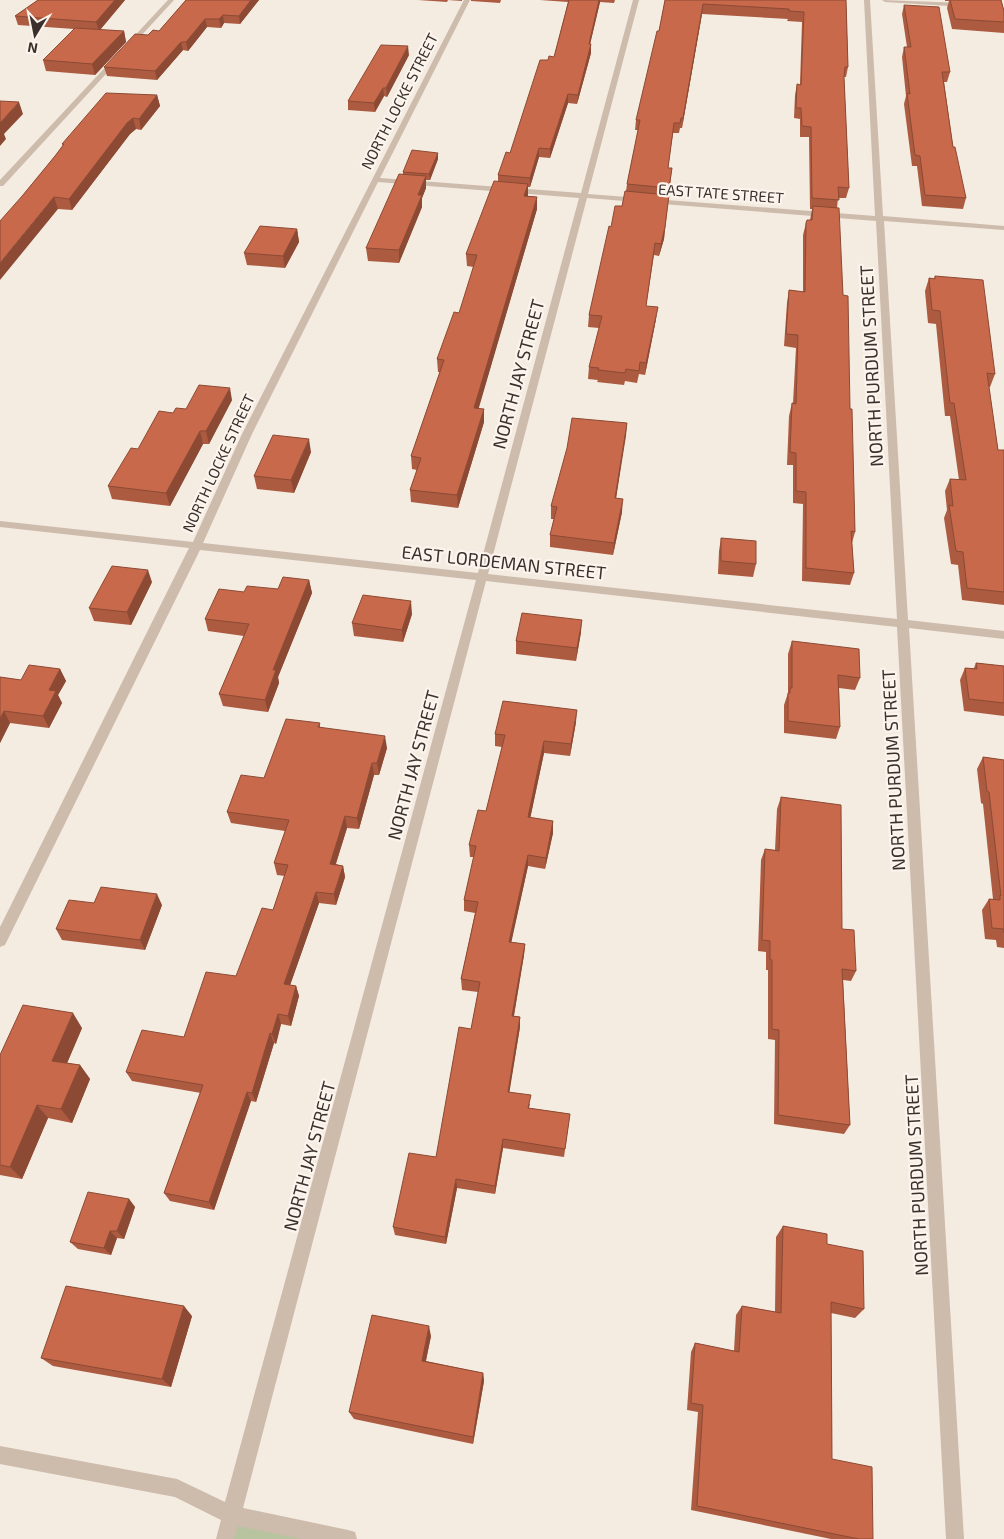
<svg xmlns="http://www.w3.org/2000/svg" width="1004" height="1539" font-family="'Exo 2',sans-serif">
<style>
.green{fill:#b8c4a0}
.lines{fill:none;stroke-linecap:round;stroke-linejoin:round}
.minor{fill:#cdbbac;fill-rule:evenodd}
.wall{fill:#ac5a40}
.shaded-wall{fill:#8c4a34}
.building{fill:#c8694b;stroke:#8c4a34}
.labels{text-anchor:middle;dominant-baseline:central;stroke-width:4.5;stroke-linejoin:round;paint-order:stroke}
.far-street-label{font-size:15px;fill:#3b302b;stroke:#fbf5ee}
.street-label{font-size:18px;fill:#3b302b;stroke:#fbf5ee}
</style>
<rect width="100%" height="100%" fill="#f4ebe1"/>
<path class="green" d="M231,1515L353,1539H225Z"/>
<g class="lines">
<path class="minor" d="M168,0H174L3,186H0V180Z
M464,0H470L380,178L581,193L633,0H639L588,194L875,216L864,0H870L883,216L1004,226V230L884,221L908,620L1004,631V639L909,628L964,1539H946L897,627L486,581L243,1508L348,1530L355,1532L357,1539H302L238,1526L234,1539H216L221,1520L175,1497L0,1464V1446L177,1479L225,1502L476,580L200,550L5,945L0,947V927L189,548L0,527V521L193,542L242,434ZM378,182L579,198L478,573L203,543L252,434ZM587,198L876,221L897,619L488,574Z
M882,0L964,3L967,5L964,7L885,2Z"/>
</g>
<path class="wall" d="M38,0H125L100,30L124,31L126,42L95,75L46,71L43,60L74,29L18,25L15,16Z
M186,0H259L240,24L224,23L221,28L207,27L188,51L183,50L157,80L107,76L104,67L148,35L159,31Z
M418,0H462V1L448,0L447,2Z
M471,0H501L500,3L471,1Z
M540,0H615L614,3L600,2L590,44H591V53L577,104L568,103L550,158L539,157L530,187H528L527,196L537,197V209L478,409H484V422L458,508L411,502L410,490L417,470L412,469L411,456L440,372H438L437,359L459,313L474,267L467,266L466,254L498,181V175L510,153L548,60L554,57L568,2Z
M665,0H846L848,67L846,77H844L849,188L846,198H838L837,208L843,295L850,409L855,532L852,543L854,573L850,585L802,581L803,504L793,503V465H787L789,416L792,403H793L796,348L784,346L787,303L789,290L803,292V235L806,223L810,220L812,209H810L809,137H800V119L794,118L795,95L797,84L800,85L802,22L787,21L788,19L702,14L682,128H680L679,133H673L668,168H672L664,239L659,256L654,255L646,306L656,319L645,375L639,374L637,383L625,381L624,385L597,382L598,380L588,379L589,367L599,328L588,327L589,315L611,227L622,206L626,191L627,184L638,130H635L636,120L659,31Z
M945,0H1001L1004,11V33L952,29L947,8L949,1H945Z
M904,5L950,72L947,82H944L953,147L966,198L963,209L922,206L917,166H912L904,104L906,96L902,57L904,47H907L902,14Z
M409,55L387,97L384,96L375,112L348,110V101Z
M157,95L160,106L141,130L136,129L130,134L72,210L58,209L23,195L55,156L63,146L62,144Z
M438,153V159L430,180H426V188L422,198V207L399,263L368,261L366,248L403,174V172Z
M297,229L299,242L285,268L247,265L244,253Z
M935,276L995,374L990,387H989L998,450H1004V605L962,600L958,565L951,564L944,518L947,510L945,491L950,479L959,480L950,416H945L936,324L928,323L925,291L929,278L934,279Z
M232,400L209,444H203L170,506L112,499L108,486L138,449L173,413L186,409Z
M627,423L616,498L622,512L613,555L550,547V535L554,519H551V506Z
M311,452L294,493L257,489L254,476Z
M721,538L756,564L753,577L718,574L719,551Z
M309,580L312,593L278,677L279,683L268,712L223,706L219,694L244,636L208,631L205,619L244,592L278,589Z
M152,582L131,625L94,621L89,608Z
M412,614L403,642L354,636L352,623Z
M581,632L576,661L516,654V641Z
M792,641L860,678L855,690L839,688L840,727L836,739L784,733V705L788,693V654Z
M976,663L1004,666V716L964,711L960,680L965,668H974Z
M60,669L66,681L58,695L62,703L49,728L10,723L0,743V677L21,680Z
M576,722L570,756L544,753L530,818L553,821V833L545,869L528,866L511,942L525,944L524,955L514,1016L520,1017V1027L509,1092L530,1104L529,1108L570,1114L564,1157L503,1148L495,1194L457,1188L446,1244L395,1235L393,1227L436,1157L471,1029L478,992L462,990L461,979L475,913L464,911V900L474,857H470L469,845L486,811L502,747L495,746V734Z
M320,723V727L387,748L379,775H374L359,829L347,828L336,864L343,866L345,877L336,905L319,903L290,985L296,986L299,996L291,1026L281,1024L276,1044L274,1043L256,1102L251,1101L214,1210L170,1201L164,1193L201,1093L132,1081L126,1072L184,1037L236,976L273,910L285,876L277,875L274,863L285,831L231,823L227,812L264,778Z
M983,757L1004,760V948L997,947L996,940L985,939L982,910L989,899H993L983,804L981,803L977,769Z
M781,797L842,929L856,971L851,981L843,980L850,1125L844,1134L774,1124L775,1040L768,1039V970H766V952L758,951L761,860L765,849L775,850L777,809Z
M94,903L162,905L145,950L62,940L56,929Z
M82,1028L67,1063L80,1065L90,1079L72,1123L48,1118L22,1179L0,1175V1055Z
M129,1199L135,1207L124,1239L117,1238L111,1255L78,1249L70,1242Z
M783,1226L827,1244L864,1309L855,1318L831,1313L832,1459L873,1539H831L691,1510L698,1412L687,1410L691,1352L695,1343L734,1351L736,1315L742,1306L775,1312L776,1237Z
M192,1316L171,1387L53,1366L41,1358Z
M431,1336L426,1361L483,1373L484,1381L473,1444L354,1419L349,1412Z"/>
<path class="shaded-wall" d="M115,0H125L99,31L96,22Z
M251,0H259L240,24L239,16Z
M599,0H600V2L588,53L589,44Z
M703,4L702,14L682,128L683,118Z
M223,15L224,23L221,28L219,19Z
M205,19L207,27L188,51L186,42Z
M124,31L126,42L95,75L92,64Z
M181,42L183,50L157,80L155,71Z
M591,44V53L577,104L578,95Z
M408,46L409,55L387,97L386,88Z
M383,88L384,96L375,112L374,103Z
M568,94V103L550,158V149Z
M157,95L160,106L141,130L139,119Z
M19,102L23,114L4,134L6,139L0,146V123Z
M133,118L136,129L130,134L72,210L69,199L127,123Z
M539,148V157L530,187V178Z
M438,153V159L430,180L429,174Z
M426,176V188L422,198V207L399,263V250L418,195Z
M528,184V196L524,208V196Z
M54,197L58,209L0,280V263Z
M537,197V209L475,421L474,408Z
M665,227L664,239L659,256L661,244Z
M297,229L299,242L285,268L283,256Z
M658,307L656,319L645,375L646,363Z
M230,388L232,400L209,444L206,431Z
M484,409V422L458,508L457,495Z
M627,423L626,436L614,511L615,498Z
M200,431L203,444L170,506L166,493Z
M309,439L311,452L294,493L291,480Z
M623,499L622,512L613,555L614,543Z
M148,570L152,582L131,625L127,612Z
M309,580L312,593L278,677L279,683L268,712L265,700L273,670Z
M411,601L412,614L403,642L402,630Z
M582,620L581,632L576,661L577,648Z
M60,669L66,681L58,695L62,703L49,728L43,716L49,690Z
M577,710L576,722L570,756L571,744Z
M4,711L10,723L0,743V719Z
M385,736L387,748L379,775L377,763Z
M544,741V753L528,829V817Z
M372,763L374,775L359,829L357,818Z
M345,816L347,828L332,875L330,864Z
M553,821V833L545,869L546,858Z
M528,855V866L509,953V942Z
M343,866L345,877L336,905L334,894Z
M316,892L319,903L287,994L284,984Z
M157,894L162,905L145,950L140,940Z
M525,944L524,955L512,1026V1016Z
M296,986L299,996L291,1026L288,1016Z
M73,1013L82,1028L62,1075L52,1061Z
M278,1014L281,1024L276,1044L272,1034Z
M520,1017V1027L508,1101V1092Z
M270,1033L274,1043L256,1102L252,1093Z
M80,1065L90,1079L72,1123L61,1109Z
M247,1092L251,1101L214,1210L209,1202Z
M37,1105L48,1118L22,1179L10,1167Z
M503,1139V1148L495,1194V1186Z
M456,1179L457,1188L446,1244L445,1237Z
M129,1199L135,1207L124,1239L117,1231Z
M110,1231L117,1238L111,1255L104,1248Z
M184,1306L192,1316L171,1387L162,1379Z
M429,1326L431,1336L424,1369L422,1361Z
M483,1373L484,1381L473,1444V1437Z"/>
<path class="building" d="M38,0H115L96,22L15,16Z
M186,0H251L239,16L223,15L219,19H205L186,42H181L155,71L104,67L135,34L148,35L153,30L159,31Z
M569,0H599L589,44H591L578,95L568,94L550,149L539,148L530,178L498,175L506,152L510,153L540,60H548L549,56L554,57Z
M665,0H846L848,67H845L844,77L849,188L838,187L839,200L812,198L811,127L802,126L801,108H796L797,84L801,85L804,12L789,11V9L703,4L683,118H681L680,123H674L668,168H672L669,188L627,184L640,120H636L657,31H659Z
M950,0H1001L1004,11V22L955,19Z
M904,5L939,7L950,72H942L953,147H955L966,198L925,195L920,156L915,155L907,93L910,94L904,47H911Z
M75,28L124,31L92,64L43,60Z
M381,45L408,46L386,88H383L374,103L348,101Z
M106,93L157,95L139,119L133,118L127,123L69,199L54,197L0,263V221L23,195L55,156L64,144H62Z
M0,101L19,102L0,123Z
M412,150L438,153L429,174L403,172Z
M399,174L426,176L418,195H422L399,250L366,248Z
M494,181L528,184L524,196L537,197L474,408L484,409L457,495L410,490L421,458L411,456L444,360L437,359L454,312L459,313L477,255L466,254Z
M625,191L669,195L665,227L661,244L655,243L646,306L658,307L646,363L640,362L639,371L626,369L625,373L598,370L599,368L589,367L602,316L589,315L609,226L611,227L615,206H622Z
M813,206L839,208L843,295L848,296L850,409H852L855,532L851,531L854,573L806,568V492L796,491V453L790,452L792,403L796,404L798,335L786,334L789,290L805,292L806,223L807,220H812Z
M260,226L297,229L283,256L244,253Z
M935,276L983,280L995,374L987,373L998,450H1004V592L967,588L963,552L956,551L949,505L953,506L950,479L966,480L954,403H950L940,311L932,310L929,278L935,279Z
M199,385L230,388L206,431H200L166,493L108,486L131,448L138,449L159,411L173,413L176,408L186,409Z
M572,418L627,423L615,498L623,499L614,543L550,535L557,507L551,506L567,448Z
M273,435L309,439L291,480L254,476Z
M721,538L756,541V564L721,561Z
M112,566L148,570L127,612L89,608Z
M283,577L309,580L273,670H276L265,700L219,694L249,624L205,619L219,589L244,592L247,586L278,589Z
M363,595L411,601L402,630L352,623Z
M522,613L582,620L577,648L516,641Z
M792,641L859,649L860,678L838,675L840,727L788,721V693H790V688H792Z
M976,663L1004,666V703L969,699L965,668L977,669Z
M29,665L60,669L49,690L56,691L43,716L4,711L0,719V677L21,680Z
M503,701L577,710L571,744L544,741L528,817L553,821L546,858L528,855L509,942L525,944L512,1016L520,1017L508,1092L531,1095L528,1108L570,1114L565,1149L503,1139L495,1186L456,1179L445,1237L393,1227L409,1153L436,1157L459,1027L471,1029L480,982L461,979L478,902L464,900L476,846L469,845L478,810L486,811L505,735L495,734Z
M286,719L320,723L318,727L385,736L377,763H372L357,818L345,816L330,864L343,866L334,894L316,892L284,984L296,986L288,1016L278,1014L272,1034L270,1033L252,1093L247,1092L209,1202L164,1193L203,1085L126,1072L142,1030L184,1037L206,972L236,976L262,908L273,910L288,865L274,863L289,820L227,812L241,775L264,778Z
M983,757L1004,760V933V929L992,928L989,899L1000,900V895L1001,896L989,792L987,791Z
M781,797L841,805L842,929L854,930L856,971L842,969L850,1125L778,1115L779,1030L772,1029V960L770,959V941L762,940L765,849L779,851Z
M101,887L157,894L140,940L56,929L69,900L94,903Z
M23,1005L73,1013L52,1061L80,1065L61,1109L37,1105L10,1167L0,1165V1055Z
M88,1192L129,1199L117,1231H110L104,1248L70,1242Z
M783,1226L827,1234V1244L863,1251L864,1309L831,1302L832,1459L872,1467L873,1539H859L697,1506L703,1405L691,1403L695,1343L739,1352L742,1306L781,1313Z
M66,1286L184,1306L162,1379L41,1358Z
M372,1315L429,1326L422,1361L483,1373L473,1437L349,1412Z"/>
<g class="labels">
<g class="far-street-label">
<text transform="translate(399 101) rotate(-63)">NORTH LOCKE STREET</text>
<text transform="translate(721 193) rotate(4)">EAST TATE STREET</text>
<text transform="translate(218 463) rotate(-65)">NORTH LOCKE STREET</text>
</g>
<g class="street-label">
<text transform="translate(871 366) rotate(-93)">NORTH PURDUM STREET</text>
<text transform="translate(518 374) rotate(-75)">NORTH JAY STREET</text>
<text transform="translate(504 562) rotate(6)">EAST LORDEMAN STREET</text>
<text transform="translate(413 765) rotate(-75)">NORTH JAY STREET</text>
<text transform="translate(893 770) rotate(-93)">NORTH PURDUM STREET</text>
<text transform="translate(309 1156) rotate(-75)">NORTH JAY STREET</text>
<text transform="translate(916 1175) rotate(-93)">NORTH PURDUM STREET</text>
</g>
</g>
<g transform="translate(35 35) rotate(190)" stroke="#fbf5ee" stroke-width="4" paint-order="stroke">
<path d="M0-4L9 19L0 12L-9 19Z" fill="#3b302b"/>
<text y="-8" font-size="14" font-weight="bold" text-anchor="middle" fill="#3b302b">N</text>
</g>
</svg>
